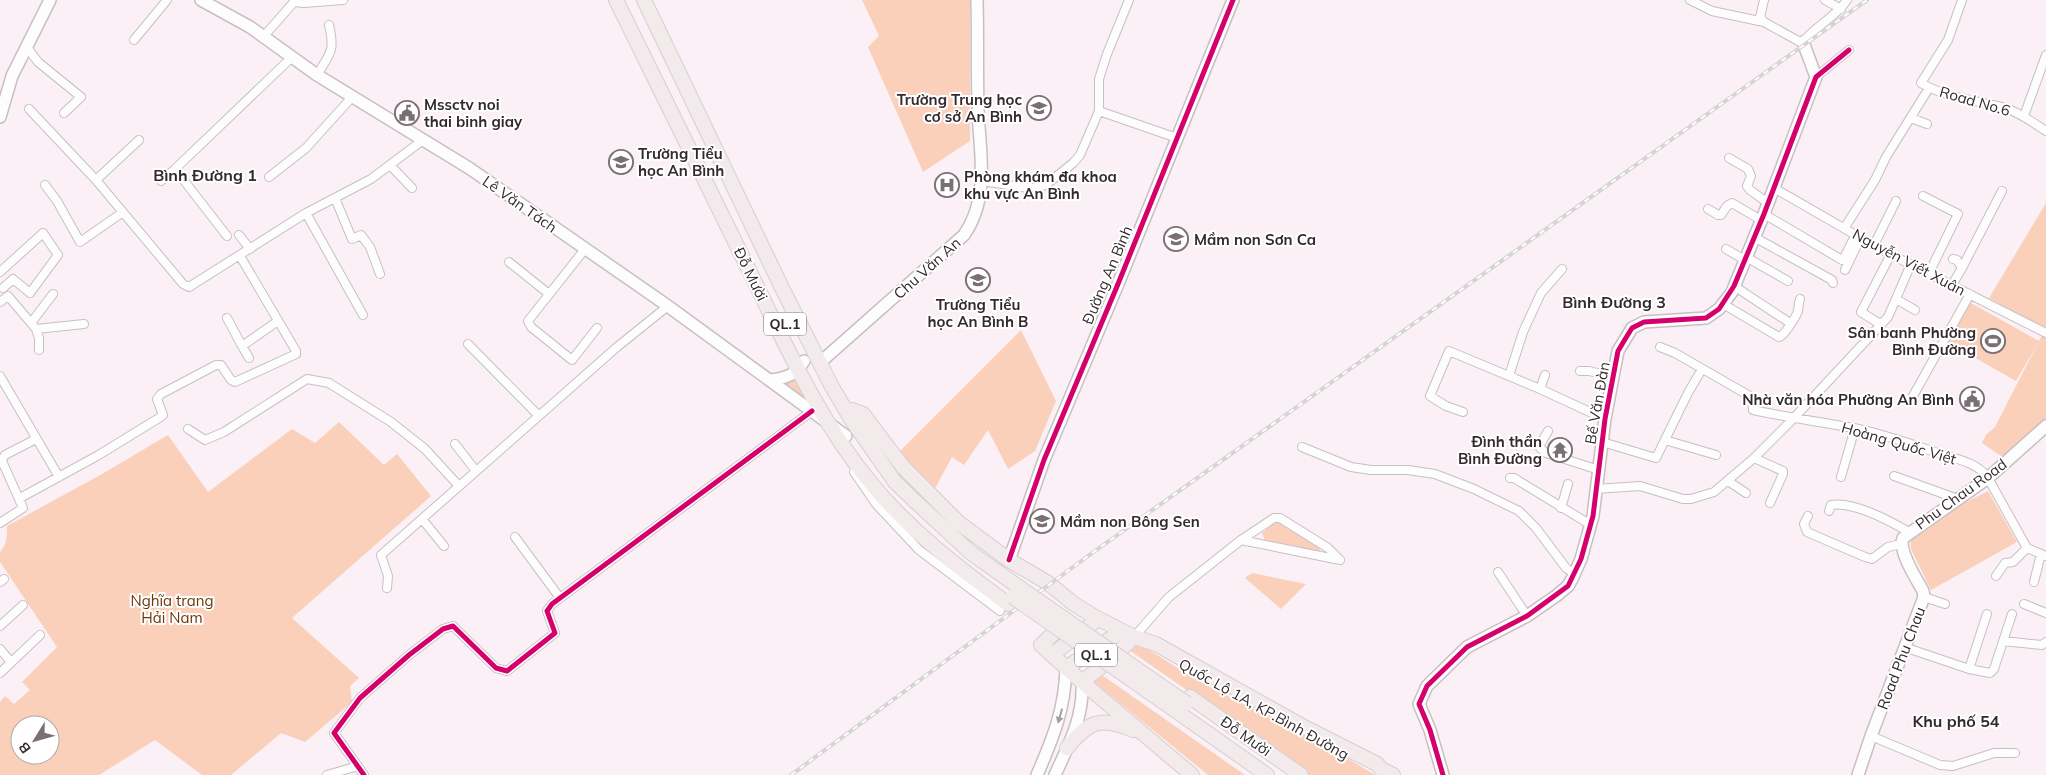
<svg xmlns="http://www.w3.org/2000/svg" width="2046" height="775" font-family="Mulish,sans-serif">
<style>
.green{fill:#fbd0ba;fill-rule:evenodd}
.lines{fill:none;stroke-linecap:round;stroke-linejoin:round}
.street-casing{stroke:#c8bfc3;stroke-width:10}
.secondary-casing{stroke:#c8bfc3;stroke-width:14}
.highway-casing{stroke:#d5cfd1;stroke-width:16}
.street{stroke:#fefdfe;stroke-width:8}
.secondary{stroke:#fefdfe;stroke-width:11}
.highway{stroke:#f3eaeb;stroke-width:14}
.rail-casing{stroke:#d5d3d4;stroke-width:4}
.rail{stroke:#fff;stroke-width:2;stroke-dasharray:5.5;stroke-linecap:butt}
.highway-bridge-casing{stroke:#d5cfd1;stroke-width:16;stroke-linecap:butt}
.highway-bridge{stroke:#f3eaeb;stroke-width:14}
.cycleway-casing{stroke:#fff;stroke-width:8}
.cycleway{stroke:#d6006c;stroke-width:5}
.oneway{fill:#a39ea0}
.labels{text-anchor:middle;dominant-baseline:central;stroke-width:4;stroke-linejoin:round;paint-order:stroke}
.shield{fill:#fff;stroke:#716a6d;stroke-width:1}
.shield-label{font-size:14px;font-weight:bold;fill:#342a2e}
.poi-label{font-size:15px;font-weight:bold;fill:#342a2e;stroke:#fff;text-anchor:start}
.street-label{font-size:15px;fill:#342a2e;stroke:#fff}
.park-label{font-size:15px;fill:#6e380c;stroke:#fff}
.neighbourhood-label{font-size:16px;font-weight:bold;fill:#342a2e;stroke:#fff}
</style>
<rect width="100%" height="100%" fill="#faf0f5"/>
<path class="green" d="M862,0H970V141L923,172L868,47L879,36Z
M2046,203V419L2006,454L2001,456L1982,443L1986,435L1995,427L2038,343L2016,381L1947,342L1969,302L2039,341L2045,329L1989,298Z
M1021,330L1056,401L1035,451L1008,469L988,430L964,465L952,457L933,492L898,453Z
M797,374L817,410L786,386V382Z
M339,422L384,465L397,454L431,496L292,618L359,678L350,686L352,702L305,742L281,733L231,775H202L155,740L99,775H0V702L5,696L14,704L30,690L22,682L57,647L0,562V552C7,545 7,536 7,526L102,474L168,435L208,492L292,429L315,443ZM20,725H50V755H20Z
M1988,491L2017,542L1931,590L1911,549L1910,531Z
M1275,522L1282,523L1318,545L1321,553L1265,541L1262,533Z
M1252,573L1306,584L1281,609L1245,578Z
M1137,645H1141L1197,680L1347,758L1375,775H1309L1129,650Z
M1099,673L1245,775H1208L1094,682V678Z"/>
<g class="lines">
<defs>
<path id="street" d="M1129,0L1107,54L1099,79V111L1177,138
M1690,0L1712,11L1764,22
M1764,0L1760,17L1764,22L1802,43C1815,26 1835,18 1847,0
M1825,0L1841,9
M1962,0L1948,40L1921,83C1946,98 1975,100 2002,107C2019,112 2032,122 2046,131
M264,36L294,2L304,3L343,0
M134,40L167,0
M26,46L38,62L81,97L64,113
M317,75C331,52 335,51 329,25
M1816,77L1849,50
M29,109L96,180L183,284L189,287L306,213L371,179L423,140
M2024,116L2046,55
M1911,118L1927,124
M1729,158L1748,169L1751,176L1747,186L1750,190L1768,203
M390,165L412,188
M269,177L306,148L353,96
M96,180L139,140
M161,181L175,169
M982,181L1028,188H1037L1047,184L1073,163L1080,155L1099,111
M45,185L57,201L80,242L123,212
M1774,188L1880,249L2046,333
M1923,196L1958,214L1929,273
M335,198L352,239L361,235L370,247L380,274
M1708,209L1718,215H1721L1727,206L1732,203L1761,220
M306,213L363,315
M1764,214L1842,260L1844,258L1856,234
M1845,227L1875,180L1886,157L1929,88
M239,235L250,249
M227,236L175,169L291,58
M1754,237L1832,280L1833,283
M1874,245L1896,201
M585,249L528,321L531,327L572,360L597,328
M1726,249L1745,260
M1746,257L1788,281
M509,262L549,294
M1962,268L2002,191
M1845,270L1858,243
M0,272L43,233L58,255L30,293L13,279L3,288
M1952,285L1962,268L1957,260L1953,259
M1734,286L1790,323
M1896,299L1915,310
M0,302L8,296L36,329L84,324
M1723,304L1779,337C1784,336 1796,317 1798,311C1799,306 1798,304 1800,299
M227,318L242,346L278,321
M31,323L53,294
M1880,324L1861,312L1891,254
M36,329L39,338V350
M468,344L539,416
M242,346L249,358
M1660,347L1675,353L1748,395L1752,398L1753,410C1786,417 1820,422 1854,428C1883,434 1911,444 1938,453C1956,459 1977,462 1988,478L2027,548L2046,556
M1580,371H1589L1614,377
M0,376L59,477
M1509,376L1523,332L1541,293L1562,269
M1540,389L1545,375
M1913,396L1970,294
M1463,412L1446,406L1430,396L1449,351L1540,389L1605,419
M188,429L205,440L224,432L307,379L329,383L391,422L425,449L459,486
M1548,431L1541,443L1540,448L1546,453L1599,470
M1665,440L1716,455
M1602,442L1656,458L1688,393L1702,369
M455,444L476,471
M1302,447L1351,467L1371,470H1408L1435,474L1474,489L1519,511L1536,528L1566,568L1575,574
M1754,458L1783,471V474L1770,503
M0,463L5,455L36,439
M854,472L876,504L919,550L1000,611
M1894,476L1958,499
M1841,477L1855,428
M1510,478H1514L1591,525
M1728,481L1746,493
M1596,489L1640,486L1683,499H1691L1714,492L1754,458L1793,419L1888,317L1911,264
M20,498L97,456L159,418L163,415L157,399L161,394L216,365H221L231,380L235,382L296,354V351L240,256
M1561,508L1568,484
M1829,511L1831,505C1854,501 1890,521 1909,532
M1808,516L1804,524L1807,532L1865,557L1872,559L1888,547L1901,544
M422,519L444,546
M0,523L23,508L2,461
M515,537L560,598
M1241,540L1340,560
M1498,572L1527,616
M1996,576L2005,563L2013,562L2027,548
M0,582L4,579
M2034,582L2041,554
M387,588L388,576L381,555L617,347L668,306
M1924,597L1945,604
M2024,604L2046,613
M0,626L23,605
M1134,637L1169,597L1241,540L1274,518H1280L1328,548L1340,560
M2003,641L2042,645L2046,642
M1904,647L1969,669L1990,673L1994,669L2012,614
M0,649L11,662
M1969,669L1987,614
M0,673L40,635
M1871,736L1940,765L1953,766L1994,753H2015
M327,775L358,766
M364,775L334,733L360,698L409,655L443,629L453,626L496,668L507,671L555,633L547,611L552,604L812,411"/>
<path id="secondary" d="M201,0L250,27L317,75L469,168L665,304L846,436
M0,117L12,76L50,0
M824,359L964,235C991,196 979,151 978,108C977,72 978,36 977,0
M771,380C787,378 795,375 804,361
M1009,560L1044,460L1118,284L1233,0
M1037,775C1053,738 1065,709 1066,668
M1055,775C1069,744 1084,717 1082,682
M1443,775L1430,730L1419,704L1427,686L1467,647L1527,616L1556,596L1568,586L1573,577L1581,559L1593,516L1605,419L1618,351L1632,328L1644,322L1706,318L1719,309L1732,292L1764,214L1816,77L1803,42
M1858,775L1871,736L1924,597L1923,591C1916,578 1898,551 1903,538L1988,478L2046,426"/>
<path id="highway" d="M616,0C660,89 704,179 748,268C784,341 817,418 870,482C909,530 959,568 1008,604
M644,0L782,288L832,387L851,419L895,482L918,504L971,553L1023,590
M852,410L863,414L903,467L959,523L1009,560L1048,583L1074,604L1095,617L1134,637L1156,644L1172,653L1304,727L1377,764L1381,769L1393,775
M1066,622L1041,645L1082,682L1192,775
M1052,655L1098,619
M1066,668L1116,635L1120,630
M1082,682L1112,658L1134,637
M1190,697L1301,775
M1179,713L1267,775
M1067,748C1089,721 1100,716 1133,730"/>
</defs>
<use href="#street" class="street-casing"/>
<use href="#secondary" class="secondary-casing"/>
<use href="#highway" class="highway-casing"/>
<use href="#street" class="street"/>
<use href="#secondary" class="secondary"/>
<use href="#highway" class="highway"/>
<defs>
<path id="rail" d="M791,775L1088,556L1867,0"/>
</defs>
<use href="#rail" class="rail-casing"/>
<use href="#rail" class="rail"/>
<defs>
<path id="highway-bridge" d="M1023,590L1186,703
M1013,597L1179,713"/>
</defs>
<use href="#highway-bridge" class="highway-bridge-casing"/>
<use href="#highway-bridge" class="highway-bridge"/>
<defs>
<path id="cycleway" d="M1009,560L1044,460L1118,284L1233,0
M364,775L334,733L360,698L409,655L443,629L453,626L496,668L507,671L555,633L547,611L552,604L812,411
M1443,775L1430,730L1419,704L1427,686L1467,647L1527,616L1568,586L1581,559L1593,516L1605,419L1618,351L1624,341L1632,328L1644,322L1706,318L1719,309L1734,286L1764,214L1816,77L1849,50"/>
</defs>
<use href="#cycleway" class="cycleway-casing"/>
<use href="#cycleway" class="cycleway"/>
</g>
<defs><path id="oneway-solid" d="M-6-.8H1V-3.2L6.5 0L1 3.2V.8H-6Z" transform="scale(1.25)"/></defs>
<use class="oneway" href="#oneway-solid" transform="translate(1060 716) rotate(106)"/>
<defs>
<symbol id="school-ring" viewBox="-11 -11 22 22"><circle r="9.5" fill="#fff" stroke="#796f74" stroke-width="1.5"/><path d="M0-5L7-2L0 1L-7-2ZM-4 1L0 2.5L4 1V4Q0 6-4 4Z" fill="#796f74"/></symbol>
<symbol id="civic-ring" viewBox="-11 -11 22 22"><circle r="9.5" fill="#fff" stroke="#796f74" stroke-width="1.5"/><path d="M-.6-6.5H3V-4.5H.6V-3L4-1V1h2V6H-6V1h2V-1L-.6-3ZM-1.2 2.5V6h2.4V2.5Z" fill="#796f74"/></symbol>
<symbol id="hospital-ring" viewBox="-11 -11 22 22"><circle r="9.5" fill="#fff" stroke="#796f74" stroke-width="1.5"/><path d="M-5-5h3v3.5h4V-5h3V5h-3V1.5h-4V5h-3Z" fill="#796f74"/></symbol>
<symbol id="stadium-ring" viewBox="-11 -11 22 22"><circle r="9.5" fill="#fff" stroke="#796f74" stroke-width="1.5"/><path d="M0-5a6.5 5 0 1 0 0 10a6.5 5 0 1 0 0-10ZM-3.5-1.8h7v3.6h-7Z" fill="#796f74"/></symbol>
<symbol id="temple-ring" viewBox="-11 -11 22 22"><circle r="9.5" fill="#fff" stroke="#796f74" stroke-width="1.5"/><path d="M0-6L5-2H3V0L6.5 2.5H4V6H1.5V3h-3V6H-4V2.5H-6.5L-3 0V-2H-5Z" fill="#796f74"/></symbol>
</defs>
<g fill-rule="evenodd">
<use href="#school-ring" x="1025" y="94" width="28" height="28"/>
<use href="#civic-ring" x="393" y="99" width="28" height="28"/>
<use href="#school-ring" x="607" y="148" width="28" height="28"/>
<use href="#hospital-ring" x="933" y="171" width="28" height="28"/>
<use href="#school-ring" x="1162" y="225" width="28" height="28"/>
<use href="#school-ring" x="964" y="266" width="28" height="28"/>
<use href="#stadium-ring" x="1979" y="327" width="28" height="28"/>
<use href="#civic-ring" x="1958" y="385" width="28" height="28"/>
<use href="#temple-ring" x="1546" y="436" width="28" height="28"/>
<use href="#school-ring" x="1028" y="507" width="28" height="28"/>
</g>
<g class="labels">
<g class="shield">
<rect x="764" y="312.5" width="42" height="23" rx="4"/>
<rect x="1075" y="643.5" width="42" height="23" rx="4"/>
</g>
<g class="shield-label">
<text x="785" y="324">QL.1</text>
<text x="1096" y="655">QL.1</text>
</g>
<g class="poi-label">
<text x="1022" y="99" text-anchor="end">Trường Trung học<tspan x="1022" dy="17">cơ sở An Bình</tspan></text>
<text x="424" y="104">Mssctv noi<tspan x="424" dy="17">thai binh giay</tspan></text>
<text x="638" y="153">Trường Tiểu<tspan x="638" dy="17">học An Bình</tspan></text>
<text x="964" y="176">Phòng khám đa khoa<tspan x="964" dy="17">khu vực An Bình</tspan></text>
<text x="1194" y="239">Mầm non Sơn Ca</text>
<text x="978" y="304" text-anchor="middle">Trường Tiểu<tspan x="978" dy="17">học An Bình B</tspan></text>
<text x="1976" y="332" text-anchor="end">Sân banh Phường<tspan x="1976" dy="17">Bình Đường</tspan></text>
<text x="1954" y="399" text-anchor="end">Nhà văn hóa Phường An Bình</text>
<text x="1542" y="441" text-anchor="end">Đình thần<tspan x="1542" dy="17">Bình Đường</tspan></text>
<text x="1060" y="521">Mầm non Bông Sen</text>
</g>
<g class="street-label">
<text transform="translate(1975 101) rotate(16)">Road No.6</text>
<text transform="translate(520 204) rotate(35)">Lê Văn Tách</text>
<text transform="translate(1909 262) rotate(28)">Nguyễn Viết Xuân</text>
<text transform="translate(927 268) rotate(-42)">Chu Văn An</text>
<text transform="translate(751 274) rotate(64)">Đỗ Mười</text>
<text transform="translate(1107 275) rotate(-67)">Đường An Bình</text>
<text transform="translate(1597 403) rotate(-80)">Bế Văn Đàn</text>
<text transform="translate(1899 443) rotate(16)">Hoàng Quốc Việt</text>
<text transform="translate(1961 494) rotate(-36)">Phu Chau Road</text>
<text transform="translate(1901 658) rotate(-69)">Road Phu Chau</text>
<text transform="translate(1264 709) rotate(29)">Quốc Lộ 1A, KP.Bình Đường</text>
<text transform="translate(1246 736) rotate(35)">Đỗ Mười</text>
</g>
<g class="park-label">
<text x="172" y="600">Nghĩa trang<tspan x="172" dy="17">Hải Nam</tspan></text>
</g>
<g class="neighbourhood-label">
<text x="205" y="175">Bình Đường 1</text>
<text x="1614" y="302">Bình Đường 3</text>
<text x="1956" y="721">Khu phố 54</text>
</g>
</g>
<g transform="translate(35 740) rotate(233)"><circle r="24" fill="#ffffff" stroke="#aeaaab"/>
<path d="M0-4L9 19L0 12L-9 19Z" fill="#796f74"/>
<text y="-8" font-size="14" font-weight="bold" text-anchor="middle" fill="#342a2e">B</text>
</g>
</svg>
